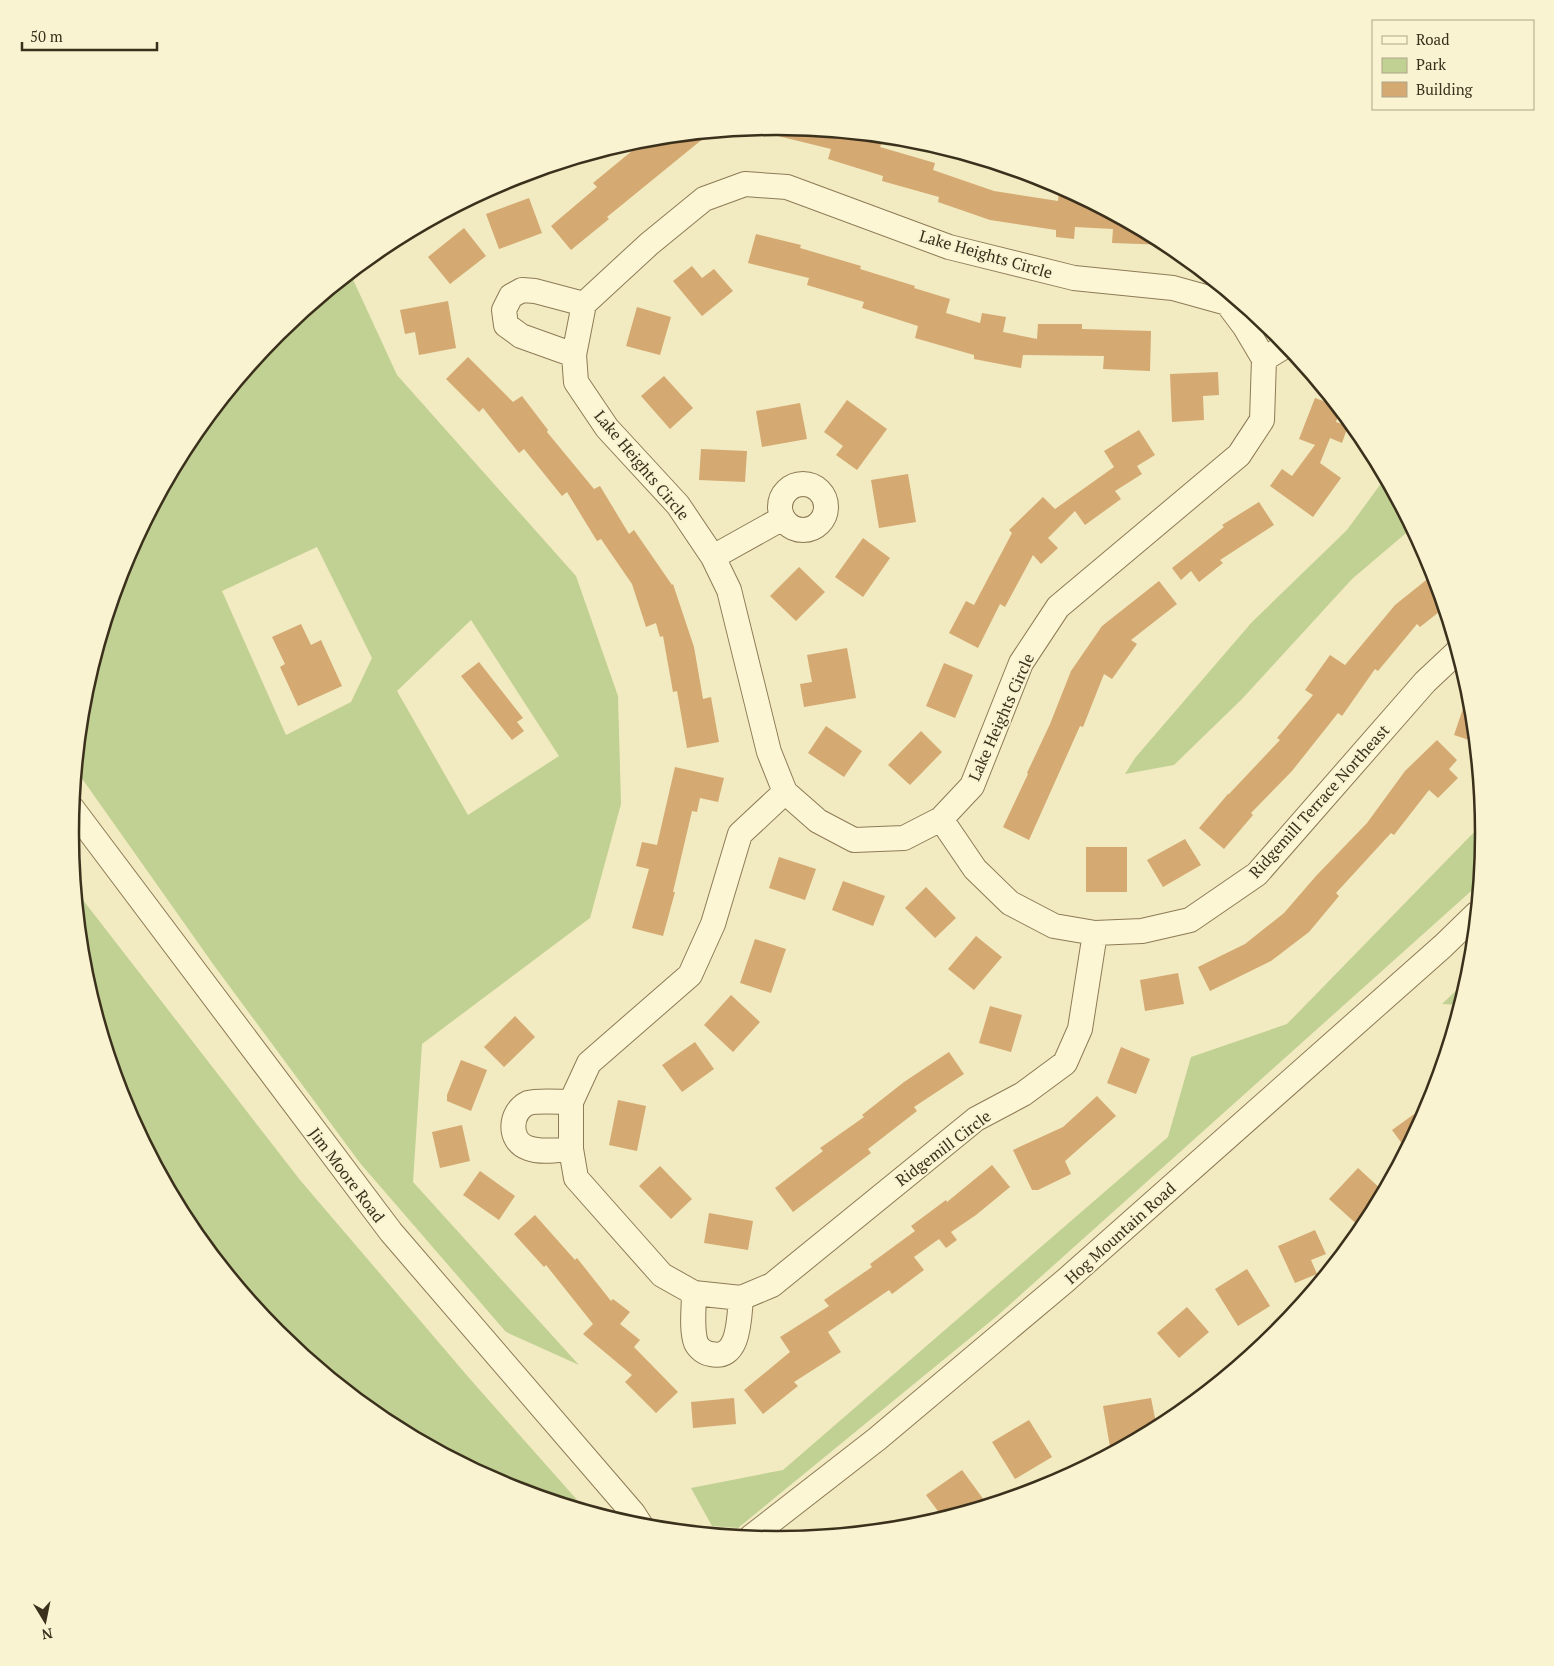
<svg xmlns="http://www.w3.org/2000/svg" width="1554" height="1666" font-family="'PT Serif',serif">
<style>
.green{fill:#c1d193;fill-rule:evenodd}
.building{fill:#d4a972}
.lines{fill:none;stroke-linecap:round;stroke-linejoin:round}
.minor-casing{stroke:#8d7b56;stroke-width:26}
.minor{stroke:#fcf6d4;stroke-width:24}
.labels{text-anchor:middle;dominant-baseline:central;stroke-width:4;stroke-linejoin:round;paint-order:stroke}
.street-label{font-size:16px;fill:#3b301c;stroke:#f9f3d1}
.rim{fill:none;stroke:#3b301c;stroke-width:2.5}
</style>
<rect width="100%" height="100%" fill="#f2eac0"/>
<path class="green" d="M350,273L397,375L576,576L618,696L621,804L590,918L422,1044L413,1182L579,1365L506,1332L360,1163L213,964L76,770L84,695L124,562L189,440L277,333ZM317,547L372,658L351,702L286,735L222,591ZM471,620L559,756L468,815L397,691Z
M1385,478L1412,528L1352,579L1242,699L1174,765L1125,774L1135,758L1252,622L1347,530Z
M1483,823L1484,833L1479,884L997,1316L738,1528L712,1526L691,1488L783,1470L1168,1137L1191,1057L1287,1024Z
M76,891L300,1180L470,1379L586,1510L506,1486L384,1421L277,1333L189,1226L124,1103L84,971Z
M1468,979L1460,1005L1442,1004Z"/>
<path class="building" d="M777,126L855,134L882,142L880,147L935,163L933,170L994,191L1058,201L1059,191H1069L1170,245L1112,243L1113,229L1075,227L1074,239L1056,237V230L990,220L938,202L939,197L882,181L883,176L828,159L831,149L770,134L771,127Z
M710,133L607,217L609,219L571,250L551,226L597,187L593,183L638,146L634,141Z
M529,198L542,233L499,249L486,214Z
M464,228L486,256L450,284L428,257Z
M756,234L801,245L800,248L861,266L860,269L915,286L914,288L950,299L946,313L980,323L982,313L1006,317L1003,332L1037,339L1038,324H1082V329L1151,331L1150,371L1103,369L1104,356L1023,355L1021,368L974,359V355L915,338L918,326L862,308L864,302L807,285L809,278L748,263Z
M692,266L702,278L714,269L733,291L702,316L673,281Z
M448,301L456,348L419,355L415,332L405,334L400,310Z
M637,307L671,317L660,355L626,346Z
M468,357L513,402L522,396L548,430L547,432L594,489L600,486L629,534L634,530L672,585L673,584L694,647L703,699L711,697L719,742L687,748L677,691L673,692L663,636L660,637L656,623L646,627L632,584L601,539L597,541L567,492L562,496L524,449L519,453L483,408L479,412L446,379Z
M1218,372L1219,395L1203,396L1204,420L1172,422L1170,374Z
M664,376L693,408L670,429L641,396Z
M1315,398L1337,406L1340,410L1336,422L1348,426L1342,443L1330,438L1320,463L1341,478L1313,517L1270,486L1282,469L1292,476L1315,445L1299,439Z
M847,400L887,429L857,470L836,455L843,446L824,432Z
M800,403L807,439L762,447L756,411Z
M1139,430L1155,455L1137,466L1142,474L1115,491L1121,499L1085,525L1075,511L1048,538L1058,548L1041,564L1033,555L1005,607L1000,604L978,648L949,633L966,601L974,605L1012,533L1009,530L1043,497L1055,509L1114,467L1104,451Z
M701,449L747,451L745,482L699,480Z
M908,474L916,522L879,528L871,480Z
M1259,502L1274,525L1220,560L1223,563L1199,582L1191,571L1181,580L1172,568L1224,527L1222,525Z
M863,538L890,558L863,597L835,577Z
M799,567L825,592L796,621L770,596Z
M1430,577L1437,586L1444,608L1420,627L1417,624L1378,671L1375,669L1342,716L1338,713L1292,771L1251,813L1253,815L1224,849L1199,828L1228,794H1229L1280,740L1277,738L1313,695L1305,690L1330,655L1345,665L1395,605Z
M1159,581L1177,604L1131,640L1137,644L1112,679L1104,674L1083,727L1080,726L1029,840L1003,827L1028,774L1027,773L1050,724L1071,671L1102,626Z
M301,624L311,645L321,640L342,686L298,706L280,667L285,664L272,637Z
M847,648L856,698L804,707L800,684L812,682L807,655Z
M479,662L523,718L517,722L524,731L512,740L461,676Z
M944,663L973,675L955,718L926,706Z
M1469,691L1470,695L1475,742L1454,735Z
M826,726L862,751L844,777L808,753Z
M921,731L942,752L910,785L888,765Z
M1437,740L1457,760L1449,769L1458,778L1438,798L1429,790L1394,835L1391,833L1336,893L1339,896L1309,932L1271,961L1210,991L1198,967L1245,944L1284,913L1316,876L1367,823L1405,771Z
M675,767L724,778L718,802L700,798L697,812L692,811L673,892H675L663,936L632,928L649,869L636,866L642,842L657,845Z
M1185,839L1201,865L1163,887L1147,860Z
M1086,847H1127V892H1086Z
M779,857L816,869L805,900L769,888Z
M843,881L885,896L873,926L832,910Z
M926,887L956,918L935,938L905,908Z
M976,936L1002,957L974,990L948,969Z
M755,939L786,949L771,993L740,983Z
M1178,973L1184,1004L1145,1011L1140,980Z
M731,995L760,1022L733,1052L704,1025Z
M990,1006L1022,1015L1011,1052L979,1043Z
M515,1016L535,1037L504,1067L484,1047Z
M695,1042L714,1069L682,1092L662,1065Z
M1121,1047L1150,1059L1136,1094L1107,1083Z
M949,1052L964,1074L914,1107L917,1111L868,1149L871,1153L793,1212L775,1188L823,1151L820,1148L864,1117L862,1115L904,1082Z
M461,1060L487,1070L471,1111L447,1101V1095Z
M1097,1096L1116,1116L1065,1161L1071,1174L1038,1190H1032L1013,1150L1063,1127Z
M618,1100L646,1106L637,1151L609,1145Z
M1431,1102L1430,1104L1406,1149L1392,1130Z
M462,1125L470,1161L440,1168L432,1132Z
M992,1165L1010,1187L976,1215L951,1232L957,1240L946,1248L939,1239L914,1257L924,1270L892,1294L889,1290L828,1332L841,1352L794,1382L798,1386L763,1414L744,1390L790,1352L780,1337L829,1306L824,1300L872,1267L870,1264L915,1231L911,1226L946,1200L947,1202Z
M660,1166L692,1199L671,1219L639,1186Z
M1358,1168L1383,1191L1362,1229L1329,1199Z
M480,1171L515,1196L499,1220L463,1195Z
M709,1213L753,1221L748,1250L704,1243Z
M535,1215L575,1260L577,1258L611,1301L613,1299L630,1312L620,1324L640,1340L634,1347L678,1392L656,1413L625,1382L632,1375L583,1334L593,1324L546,1265L544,1267L514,1234Z
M1315,1230L1326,1254L1311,1260L1317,1274L1295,1283L1278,1246Z
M1247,1269L1270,1306L1238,1326L1215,1289Z
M1187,1307L1209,1332L1179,1358L1157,1333Z
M734,1398L736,1424L693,1428L691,1402Z
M1151,1398L1157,1428L1125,1445L1110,1447L1103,1406Z
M1029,1420L1052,1457L1015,1479L992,1442Z
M962,1470L987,1504L943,1518L926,1495Z"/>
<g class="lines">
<defs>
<path id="minor" d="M745,184L787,187L949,247L1074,278L1173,288L1227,303L1245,327L1264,359L1262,420L1239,455L1058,607L1021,663L972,786L941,819L904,838L854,840L818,821L785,792L769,752L729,590L713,557L678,505L607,428L576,382L574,355L584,304L649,244L704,199Z
M574,355L521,336L506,325L504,310L511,296L522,290L535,291L584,304
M1264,359L1287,345
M780 507a23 23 0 1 1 46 0a23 23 0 1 1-46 0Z
M713,557L783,518
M785,792L740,834L713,924L690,975L589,1063L571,1102V1149L576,1178L662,1275L694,1293L741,1298L772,1285L976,1119L1023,1094L1065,1063L1080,1029L1095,933
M72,808L391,1232L633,1513L642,1527
M941,819L975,869L1010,903L1054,926L1095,933L1142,931L1190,920L1257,874L1425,682L1457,652
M571,1102C560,1102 538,1100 528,1103C509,1112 508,1141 528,1148C541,1153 558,1150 571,1149
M694,1293C694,1308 691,1329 696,1343C699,1349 705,1353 711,1354C740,1361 739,1317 741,1298
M751,1537L877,1439L1065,1281L1443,946L1476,914"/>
</defs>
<use href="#minor" class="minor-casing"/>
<use href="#minor" class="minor"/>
</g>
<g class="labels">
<g class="street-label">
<text transform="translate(986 254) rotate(16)">Lake Heights Circle</text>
<text transform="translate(642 465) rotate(50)">Lake Heights Circle</text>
<text transform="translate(1001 717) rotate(-66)">Lake Heights Circle</text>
<text transform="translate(1319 801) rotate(-48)">Ridgemill Terrace Northeast</text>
<text transform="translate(943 1148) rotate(-37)">Ridgemill Circle</text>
<text transform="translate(347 1175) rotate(53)">Jim Moore Road</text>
<text transform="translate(1120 1233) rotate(-42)">Hog Mountain Road</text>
</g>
</g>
<path d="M0 0H1554V1666H0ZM79 833a698 698 0 1 1 1396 0a698 698 0 1 1-1396 0Z" fill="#f9f3d1" fill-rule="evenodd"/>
<path class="rim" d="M79 833a698 698 0 1 1 1396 0a698 698 0 1 1-1396 0Z"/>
<rect x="1372" y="20" width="162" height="90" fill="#f9f3d1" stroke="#ada589"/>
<rect x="1382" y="36" width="25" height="8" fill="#fcf6d4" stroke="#ada589"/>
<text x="1416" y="45" font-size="15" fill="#3b301c">Road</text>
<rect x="1382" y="58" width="25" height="15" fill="#c1d193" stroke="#ada589"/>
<text x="1416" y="70" font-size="15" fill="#3b301c">Park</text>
<rect x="1382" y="82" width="25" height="15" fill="#d4a972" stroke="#ada589"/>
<text x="1416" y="95" font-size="15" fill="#3b301c">Building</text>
<g transform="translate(45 1621) rotate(170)" stroke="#f9f3d1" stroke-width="4" paint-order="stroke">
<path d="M0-4L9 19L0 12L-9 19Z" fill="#3b301c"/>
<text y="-8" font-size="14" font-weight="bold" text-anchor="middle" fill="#3b301c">N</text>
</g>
<path d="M22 42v8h135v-8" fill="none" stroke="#3b301c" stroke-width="2.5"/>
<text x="30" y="42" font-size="15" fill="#3b301c" stroke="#f9f3d1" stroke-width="4" paint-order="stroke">50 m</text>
</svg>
